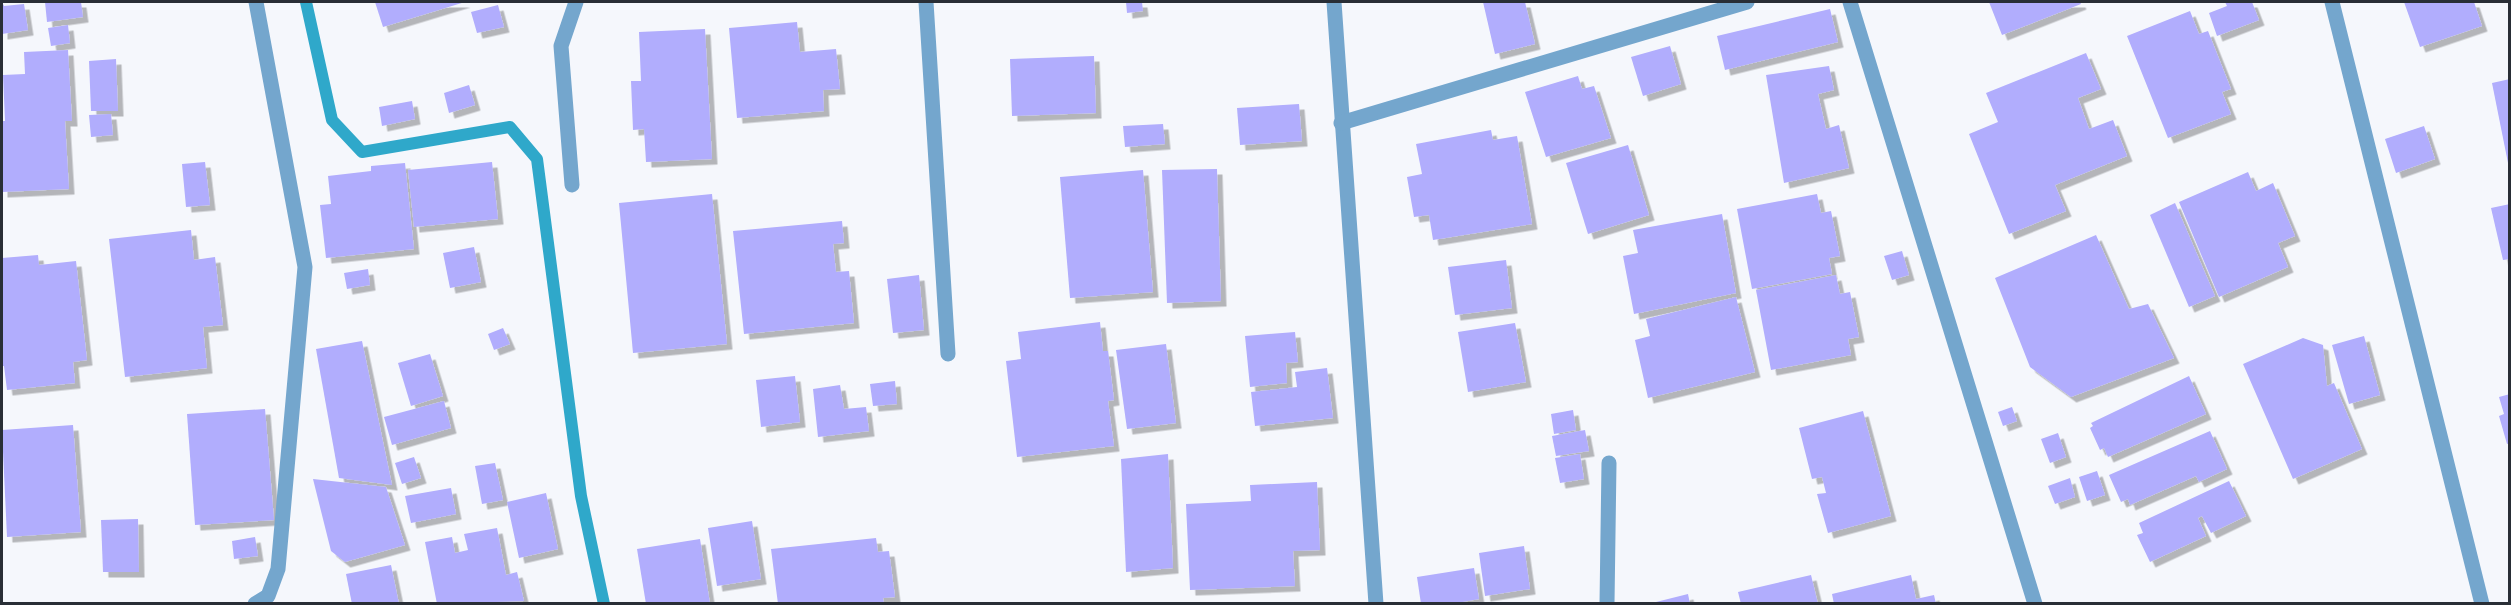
<svg xmlns="http://www.w3.org/2000/svg" width="2511" height="605" viewBox="0 0 2511 605" font-family="Raleway,sans-serif">
  <style>
    .lines { fill: none; stroke-linecap: round; stroke-linejoin: round }
    .stream { stroke: #2fa8ca; stroke-width: 12 }
    .building { fill: #b1adfd; filter: url(#shadow) }
    .minor { stroke: #74a6cd; stroke-width: 15 }
  </style>
  <defs>
    <filter id="shadow"><feDropShadow dx="5.5" dy="5.5" stdDeviation="0" flood-color="#0004"/></filter>
  </defs>
  <rect width="100%" height="100%" fill="#f5f7fc"/>
  <g class="lines">
    <!-- stream -->
    <path class="stream" d="M306 2 332 120 362 152 510 127 537 159 581 496 604 604"/>
  </g>
  <!-- building -->
  <g class="building">
    <path d="M2 2 4 6 24 4 28 30 2 34Z"/>
    <path d="M45 2H81L83 17 47 22Z"/>
    <path d="M375 2H465L383 27Z"/>
    <path d="M1126 2H1142L1143 11 1127 13Z"/>
    <path d="M1483 2H1525L1535 44 1495 54Z"/>
    <path d="M1989 2H2080L2081 4 2002 35Z"/>
    <path d="M2225 2H2252L2259 20 2217 36 2209 13 2227 6Z"/>
    <path d="M2404 2H2474L2482 26 2420 47Z"/>
    <path d="M498 5 504 27 477 33 471 12Z"/>
    <path d="M1830 9 1838 42 1725 70 1717 36Z"/>
    <path d="M2190 11 2199 34 2208 31 2231 89 2222 92 2231 114 2168 138 2127 36Z"/>
    <path d="M797 22 800 52 836 49 840 89 823 90 824 111 737 118 729 28Z"/>
    <path d="M68 25 70 43 51 46 48 28Z"/>
    <path d="M705 29 712 159 646 162 644 129 633 130 631 81H641L639 32Z"/>
    <path d="M1670 46 1681 84 1643 96 1631 57Z"/>
    <path d="M68 50 72 121H65L69 189 2 192V121H5L3 75 25 74 24 52Z"/>
    <path d="M2086 53 2101 89 2078 98 2089 129 2113 120 2127 156 2055 185 2066 211 2009 234 1969 134 1998 122 1986 93Z"/>
    <path d="M1094 56 1096 113 1012 116 1010 59Z"/>
    <path d="M116 59 118 111H91L89 61Z"/>
    <path d="M1829 66 1834 90 1818 94 1826 129 1839 125 1849 168 1784 183 1766 75Z"/>
    <path d="M1578 76 1582 89 1594 86 1611 138 1546 157 1525 92Z"/>
    <path d="M2510 79V163H2508L2492 83Z"/>
    <path d="M469 85 475 105 449 113 444 93Z"/>
    <path d="M412 101 415 119 382 126 379 107Z"/>
    <path d="M1299 104 1302 141 1240 145 1237 108Z"/>
    <path d="M111 114 113 135 91 137 89 115Z"/>
    <path d="M1163 124 1165 144 1125 147 1123 126Z"/>
    <path d="M2424 126 2435 159 2396 173 2385 139Z"/>
    <path d="M1491 130 1493 140 1517 136 1532 224 1433 240 1429 215 1414 217 1407 177 1422 174 1416 144Z"/>
    <path d="M1628 145 1649 215 1588 234 1566 163Z"/>
    <path d="M205 162 210 205 186 207 182 164Z"/>
    <path d="M492 162 498 219 414 227 408 170Z"/>
    <path d="M405 163 414 249 326 258 320 205 331 204 328 176 371 171V166Z"/>
    <path d="M1217 169 1221 301 1167 303 1162 170Z"/>
    <path d="M1143 170 1153 292 1070 298 1060 177Z"/>
    <path d="M2248 172 2256 191 2273 183 2295 236 2278 243 2288 267 2219 297 2179 202Z"/>
    <path d="M712 194 727 344 633 353 619 203Z"/>
    <path d="M1817 194 1821 213 1831 211 1840 256 1829 258 1832 274 1752 289 1737 209Z"/>
    <path d="M2175 203 2215 296 2189 307 2150 215Z"/>
    <path d="M2510 204V259L2503 260 2491 208Z"/>
    <path d="M1722 214 1736 293 1634 314 1623 256 1638 253 1633 230Z"/>
    <path d="M842 221 844 243 833 244 836 272 849 271 854 323 744 334 733 231Z"/>
    <path d="M191 230 194 260 215 257 223 325 203 327 207 368 125 377 109 239Z"/>
    <path d="M2096 235 2129 309 2148 304 2174 358 2071 397 2030 367 1995 278Z"/>
    <path d="M474 247 481 282 450 288 443 253Z"/>
    <path d="M1902 251 1909 275 1892 280 1884 256Z"/>
    <path d="M38 255 39 265 76 261 87 360 73 362 75 383 7 390 4 366H2V258Z"/>
    <path d="M1506 260 1512 308 1455 315 1448 267Z"/>
    <path d="M368 269 370 285 347 289 344 273Z"/>
    <path d="M919 275 924 330 893 333 887 279Z"/>
    <path d="M1836 275 1840 294 1850 292 1859 337 1848 339 1851 355 1771 370 1756 290Z"/>
    <path d="M1736 297 1755 372 1648 398 1635 340 1650 336 1646 319Z"/>
    <path d="M1100 322 1103 351H1108L1114 400 1108 401 1114 446 1017 457 1006 361 1021 359 1018 332Z"/>
    <path d="M1515 323 1526 382 1468 392 1458 332Z"/>
    <path d="M503 328 510 344 494 350 488 334Z"/>
    <path d="M1295 332 1298 362 1286 363 1287 383 1250 387 1245 336Z"/>
    <path d="M2364 336 2380 395 2349 404 2332 345Z"/>
    <path d="M2303 338 2323 345 2327 386 2334 383 2362 449 2293 479 2243 364Z"/>
    <path d="M362 341 392 485 339 478 316 349Z"/>
    <path d="M1166 344 1176 423 1127 429 1116 350Z"/>
    <path d="M430 354 443 396 411 406 398 363Z"/>
    <path d="M1327 368 1333 418 1255 426 1251 392 1297 387 1295 372Z"/>
    <path d="M795 376 800 422 761 427 756 380Z"/>
    <path d="M2189 376 2206 414 2108 457 2104 448 2100 450 2090 428 2093 426 2091 423Z"/>
    <path d="M895 381 897 404 873 406 870 384Z"/>
    <path d="M840 385 844 409 866 407 869 431 818 437 813 389Z"/>
    <path d="M2510 394V443L2507 444 2499 416 2504 414 2499 397Z"/>
    <path d="M444 401 451 428 392 445 384 417Z"/>
    <path d="M2012 407 2017 421 2003 426 1998 412Z"/>
    <path d="M265 409 274 520 195 525 187 414Z"/>
    <path d="M1573 410 1576 430 1554 434 1551 414Z"/>
    <path d="M1863 411 1891 516 1828 533 1817 494 1826 493 1822 477 1812 479 1799 428Z"/>
    <path d="M73 425 81 532 7 537 2 430Z"/>
    <path d="M1585 430 1589 451 1556 456 1552 436Z"/>
    <path d="M2210 431 2227 469 2199 482 2196 476 2130 505 2128 499 2121 502 2109 475Z"/>
    <path d="M2058 433 2066 457 2050 463 2041 439Z"/>
    <path d="M1168 454 1173 568 1126 572 1121 459Z"/>
    <path d="M1580 454 1584 479 1560 483 1555 458Z"/>
    <path d="M414 457 421 478 402 484 395 463Z"/>
    <path d="M495 463 503 500 482 504 475 466Z"/>
    <path d="M2097 471 2105 495 2087 501 2079 477Z"/>
    <path d="M2070 478 2075 497 2055 504 2048 486Z"/>
    <path d="M313 479 386 487 405 545 345 562 331 551Z"/>
    <path d="M2229 481 2246 516 2211 533 2202 516 2198 518 2206 536 2150 562 2137 535 2143 533 2139 523Z"/>
    <path d="M1317 482 1320 550 1293 551 1295 586 1190 590 1186 504 1251 501 1250 485Z"/>
    <path d="M451 488 456 514 411 523 405 496Z"/>
    <path d="M546 493 558 549 519 558 507 502Z"/>
    <path d="M138 519 139 572H103L101 520Z"/>
    <path d="M752 521 761 579 717 586 708 528Z"/>
    <path d="M497 528 506 575 517 572 524 601 437 604 425 542 452 537 455 553 468 550 464 534Z"/>
    <path d="M255 537 258 556 234 559 232 541Z"/>
    <path d="M876 538 878 552 889 551 895 597 883 598 884 604H778L771 549Z"/>
    <path d="M700 539 710 604H646L637 549Z"/>
    <path d="M1524 546 1530 589 1485 596 1479 553Z"/>
    <path d="M391 565 399 604H352L346 574Z"/>
    <path d="M1474 568 1479 599 1451 604H1421L1417 577Z"/>
    <path d="M1811 575 1818 604H1741L1738 592Z"/>
    <path d="M1911 575 1916 599 1934 595 1936 604H1834L1832 594Z"/>
    <path d="M1688 594 1690 604H1652V603Z"/>
  </g>
  <g class="lines">
    <!-- minor -->
    <g class="minor">
      <path d="M926 2 948 354"/>
      <path d="M1334 2 1376 604"/>
      <path d="M1850 2 2035 604"/>
      <path d="M2332 2 2482 604"/>
      <path d="M1341 123 1747 2"/>
      <path d="M572 185 561 46 576 2"/>
      <path d="M255 604 268 596 278 569 305 267 256 2"/>
      <path d="M1607 604 1609 463"/>
    </g>
  </g>
  <!-- border -->
  <rect width="2511" height="605" fill="none" stroke="#292e36" stroke-width="6"/>
</svg>
